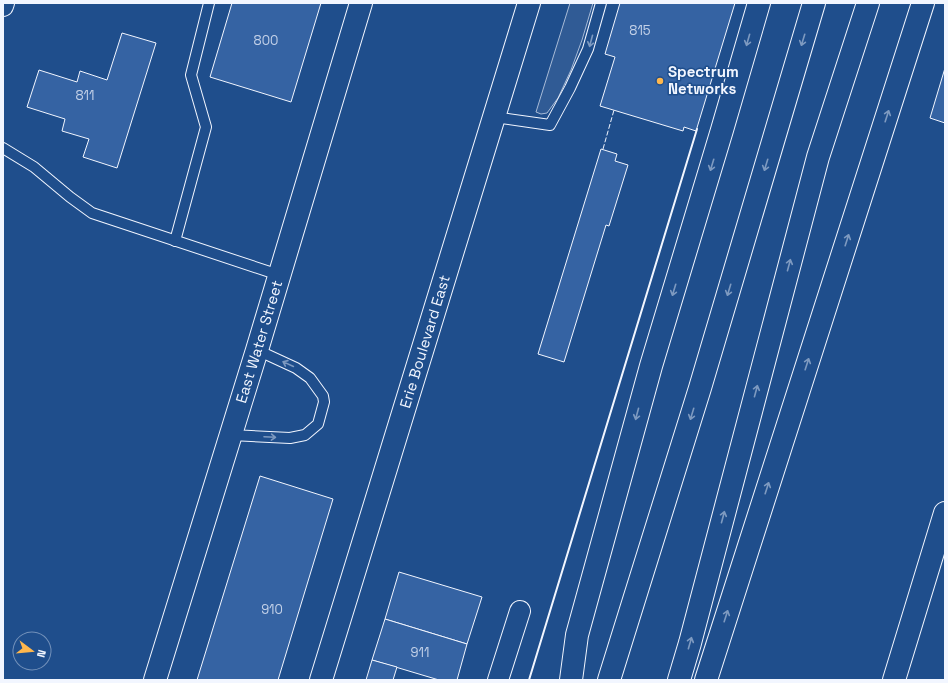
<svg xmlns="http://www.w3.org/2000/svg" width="948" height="683" viewBox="0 0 948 683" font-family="'Space Grotesk',sans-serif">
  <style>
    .green { fill: #305b95; stroke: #a8bbd7 }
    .building { fill: #3563a3; stroke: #f2f6ff }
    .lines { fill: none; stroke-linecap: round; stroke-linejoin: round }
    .service-casing { stroke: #f2f6ff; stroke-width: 12 }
    .minor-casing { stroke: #f2f6ff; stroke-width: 22 }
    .tertiary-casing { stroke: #f2f6ff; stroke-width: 24 }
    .primary-casing { stroke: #f2f6ff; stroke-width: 24 }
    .motorway-casing { stroke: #f2f6ff; stroke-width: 24 }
    .service { stroke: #1f4e8c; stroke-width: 10 }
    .minor { stroke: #1f4e8c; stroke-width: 20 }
    .tertiary { stroke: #1f4e8c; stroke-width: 22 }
    .primary { stroke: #1f4e8c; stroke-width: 22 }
    .motorway { stroke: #1f4e8c; stroke-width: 22 }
    .fence { stroke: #f2f6ff; stroke-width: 1; stroke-dasharray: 5 2; stroke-linecap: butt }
    .wall { stroke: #f2f6ff; stroke-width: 2 }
    .oneway { stroke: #7e9ac0 }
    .poi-dot { fill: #ffb74d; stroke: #1f4e8c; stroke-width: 1.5 }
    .labels { text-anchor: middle; stroke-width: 3; stroke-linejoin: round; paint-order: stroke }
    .number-label { font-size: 13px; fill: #c3d1e8 }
    .poi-label { font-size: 15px; font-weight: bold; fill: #f2f6ff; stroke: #1f4e8c; text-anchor: start }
    .street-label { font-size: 15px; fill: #f2f6ff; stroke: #1f4e8c }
  </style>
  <rect width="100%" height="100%" fill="#1f4e8c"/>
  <!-- green -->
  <path class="green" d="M570 3H593L582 40 571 70 558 98 547 113 541 114 536 112Z"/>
  <!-- building -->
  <g class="building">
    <path d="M232 3H321L291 102 210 77Z"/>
    <path d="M620 3H735L696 131 684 127 683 131 600 106 615 57 605 54Z"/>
    <path d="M122 33 156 43 117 168 83 157 89 139 62 131 65 119 27 107 39 70 77 82 80 71 107 80Z"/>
    <path d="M945 68V123L930 118Z"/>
    <path d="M601 149 617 154 615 161 628 165 609 226 606 225 564 362 538 354Z"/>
    <path d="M260 476 333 499 278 680H197Z"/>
    <path d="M399 572 482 597 467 644 385 619Z"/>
    <path d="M385 619 467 644 457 680H439L372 660Z"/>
    <path d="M372 660 397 667 393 680H366Z"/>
  </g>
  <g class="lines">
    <defs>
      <g id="service">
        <path d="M494 117 550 125 570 88 588 49 601 3"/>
        <path d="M3 148 34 167 70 197 92 213 279 275"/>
        <path d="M175 241 206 127 191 75 209 3"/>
        <path d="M231 435 290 438 305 435 318 424 324 402 323 396 310 378 296 368 257 350"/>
      </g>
      <g id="minor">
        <path d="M3 6 4 3"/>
        <path d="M498 680 520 611"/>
      </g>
      <g id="tertiary">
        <path id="s1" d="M155 680 257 350 361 3"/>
        <path d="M894 680 945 513"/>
      </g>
      <g id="primary">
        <path id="s2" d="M321 680 529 3"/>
      </g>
      <g id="motorway">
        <path d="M571 680 577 635 651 366 722 130 759 3"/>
        <path d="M609 680 700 388 814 3"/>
        <path d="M679 680 690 643 818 157 868 3"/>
        <path d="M706 680 923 3"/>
      </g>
    </defs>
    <!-- service casing -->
    <use href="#service" class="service-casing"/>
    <!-- minor casing -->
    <use href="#minor" class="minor-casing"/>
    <!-- tertiary casing -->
    <use href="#tertiary" class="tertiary-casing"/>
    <!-- primary casing -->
    <use href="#primary" class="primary-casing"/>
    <!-- motorway casing -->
    <use href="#motorway" class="motorway-casing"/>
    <!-- service -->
    <use href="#service" class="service"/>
    <!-- minor -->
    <use href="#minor" class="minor"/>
    <!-- tertiary -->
    <use href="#tertiary" class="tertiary"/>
    <!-- primary -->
    <use href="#primary" class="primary"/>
    <!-- motorway -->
    <use href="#motorway" class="motorway"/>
    <!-- fence -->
    <path class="fence" d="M603 149 614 110"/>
    <!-- wall -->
    <path class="wall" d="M529 680 697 129"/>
  </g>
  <!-- one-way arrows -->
  <defs><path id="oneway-shaft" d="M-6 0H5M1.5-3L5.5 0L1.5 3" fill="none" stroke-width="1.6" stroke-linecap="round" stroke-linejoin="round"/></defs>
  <g class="oneway">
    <use href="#oneway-shaft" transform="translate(748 40) rotate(106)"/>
    <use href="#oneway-shaft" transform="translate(803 40) rotate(107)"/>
    <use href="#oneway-shaft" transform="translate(591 41) rotate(105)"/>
    <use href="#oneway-shaft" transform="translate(887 116) rotate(-72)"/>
    <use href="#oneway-shaft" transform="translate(712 165) rotate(107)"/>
    <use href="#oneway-shaft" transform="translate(766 165) rotate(107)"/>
    <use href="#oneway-shaft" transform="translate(847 240) rotate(-72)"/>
    <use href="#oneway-shaft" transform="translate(789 265) rotate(-75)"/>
    <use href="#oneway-shaft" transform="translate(674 290) rotate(107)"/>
    <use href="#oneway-shaft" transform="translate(729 290) rotate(107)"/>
    <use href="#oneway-shaft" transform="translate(288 364) rotate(-155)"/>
    <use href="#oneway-shaft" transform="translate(807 364) rotate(-72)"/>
    <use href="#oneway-shaft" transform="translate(756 391) rotate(-75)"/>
    <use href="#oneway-shaft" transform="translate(637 414) rotate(105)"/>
    <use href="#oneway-shaft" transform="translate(692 414) rotate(107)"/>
    <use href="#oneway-shaft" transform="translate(270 437) rotate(3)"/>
    <use href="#oneway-shaft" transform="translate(767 488) rotate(-72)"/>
    <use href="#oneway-shaft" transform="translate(723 517) rotate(-75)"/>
    <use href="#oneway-shaft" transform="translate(726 616) rotate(-72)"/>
    <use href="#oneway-shaft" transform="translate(690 643) rotate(-74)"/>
  </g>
  <!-- markers -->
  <circle class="poi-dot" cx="660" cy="81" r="4"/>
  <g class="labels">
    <!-- number labels -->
    <g class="number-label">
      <text x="640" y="35">815</text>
      <text x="266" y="45">800</text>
      <text x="85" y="100">811</text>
      <text x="272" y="614">910</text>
      <text x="420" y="657">911</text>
    </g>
    <!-- poi labels -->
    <g class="poi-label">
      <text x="668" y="77">Spectrum<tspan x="668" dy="17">Networks</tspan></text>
    </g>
    <!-- street labels -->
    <g class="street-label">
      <text dy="5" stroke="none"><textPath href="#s1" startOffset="354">East Water Street</textPath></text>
      <text dy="5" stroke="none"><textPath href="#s2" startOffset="354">Erie Boulevard East</textPath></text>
    </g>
  </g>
  <!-- border -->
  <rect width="948" height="683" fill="none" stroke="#f2f6ff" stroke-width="8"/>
  <!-- north arrow -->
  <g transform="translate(32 651) rotate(106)"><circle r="19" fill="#1f4e8c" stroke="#7391ba"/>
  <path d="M0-3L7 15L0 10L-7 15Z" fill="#ffb74d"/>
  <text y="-6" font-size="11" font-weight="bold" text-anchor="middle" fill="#f2f6ff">N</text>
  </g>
</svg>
